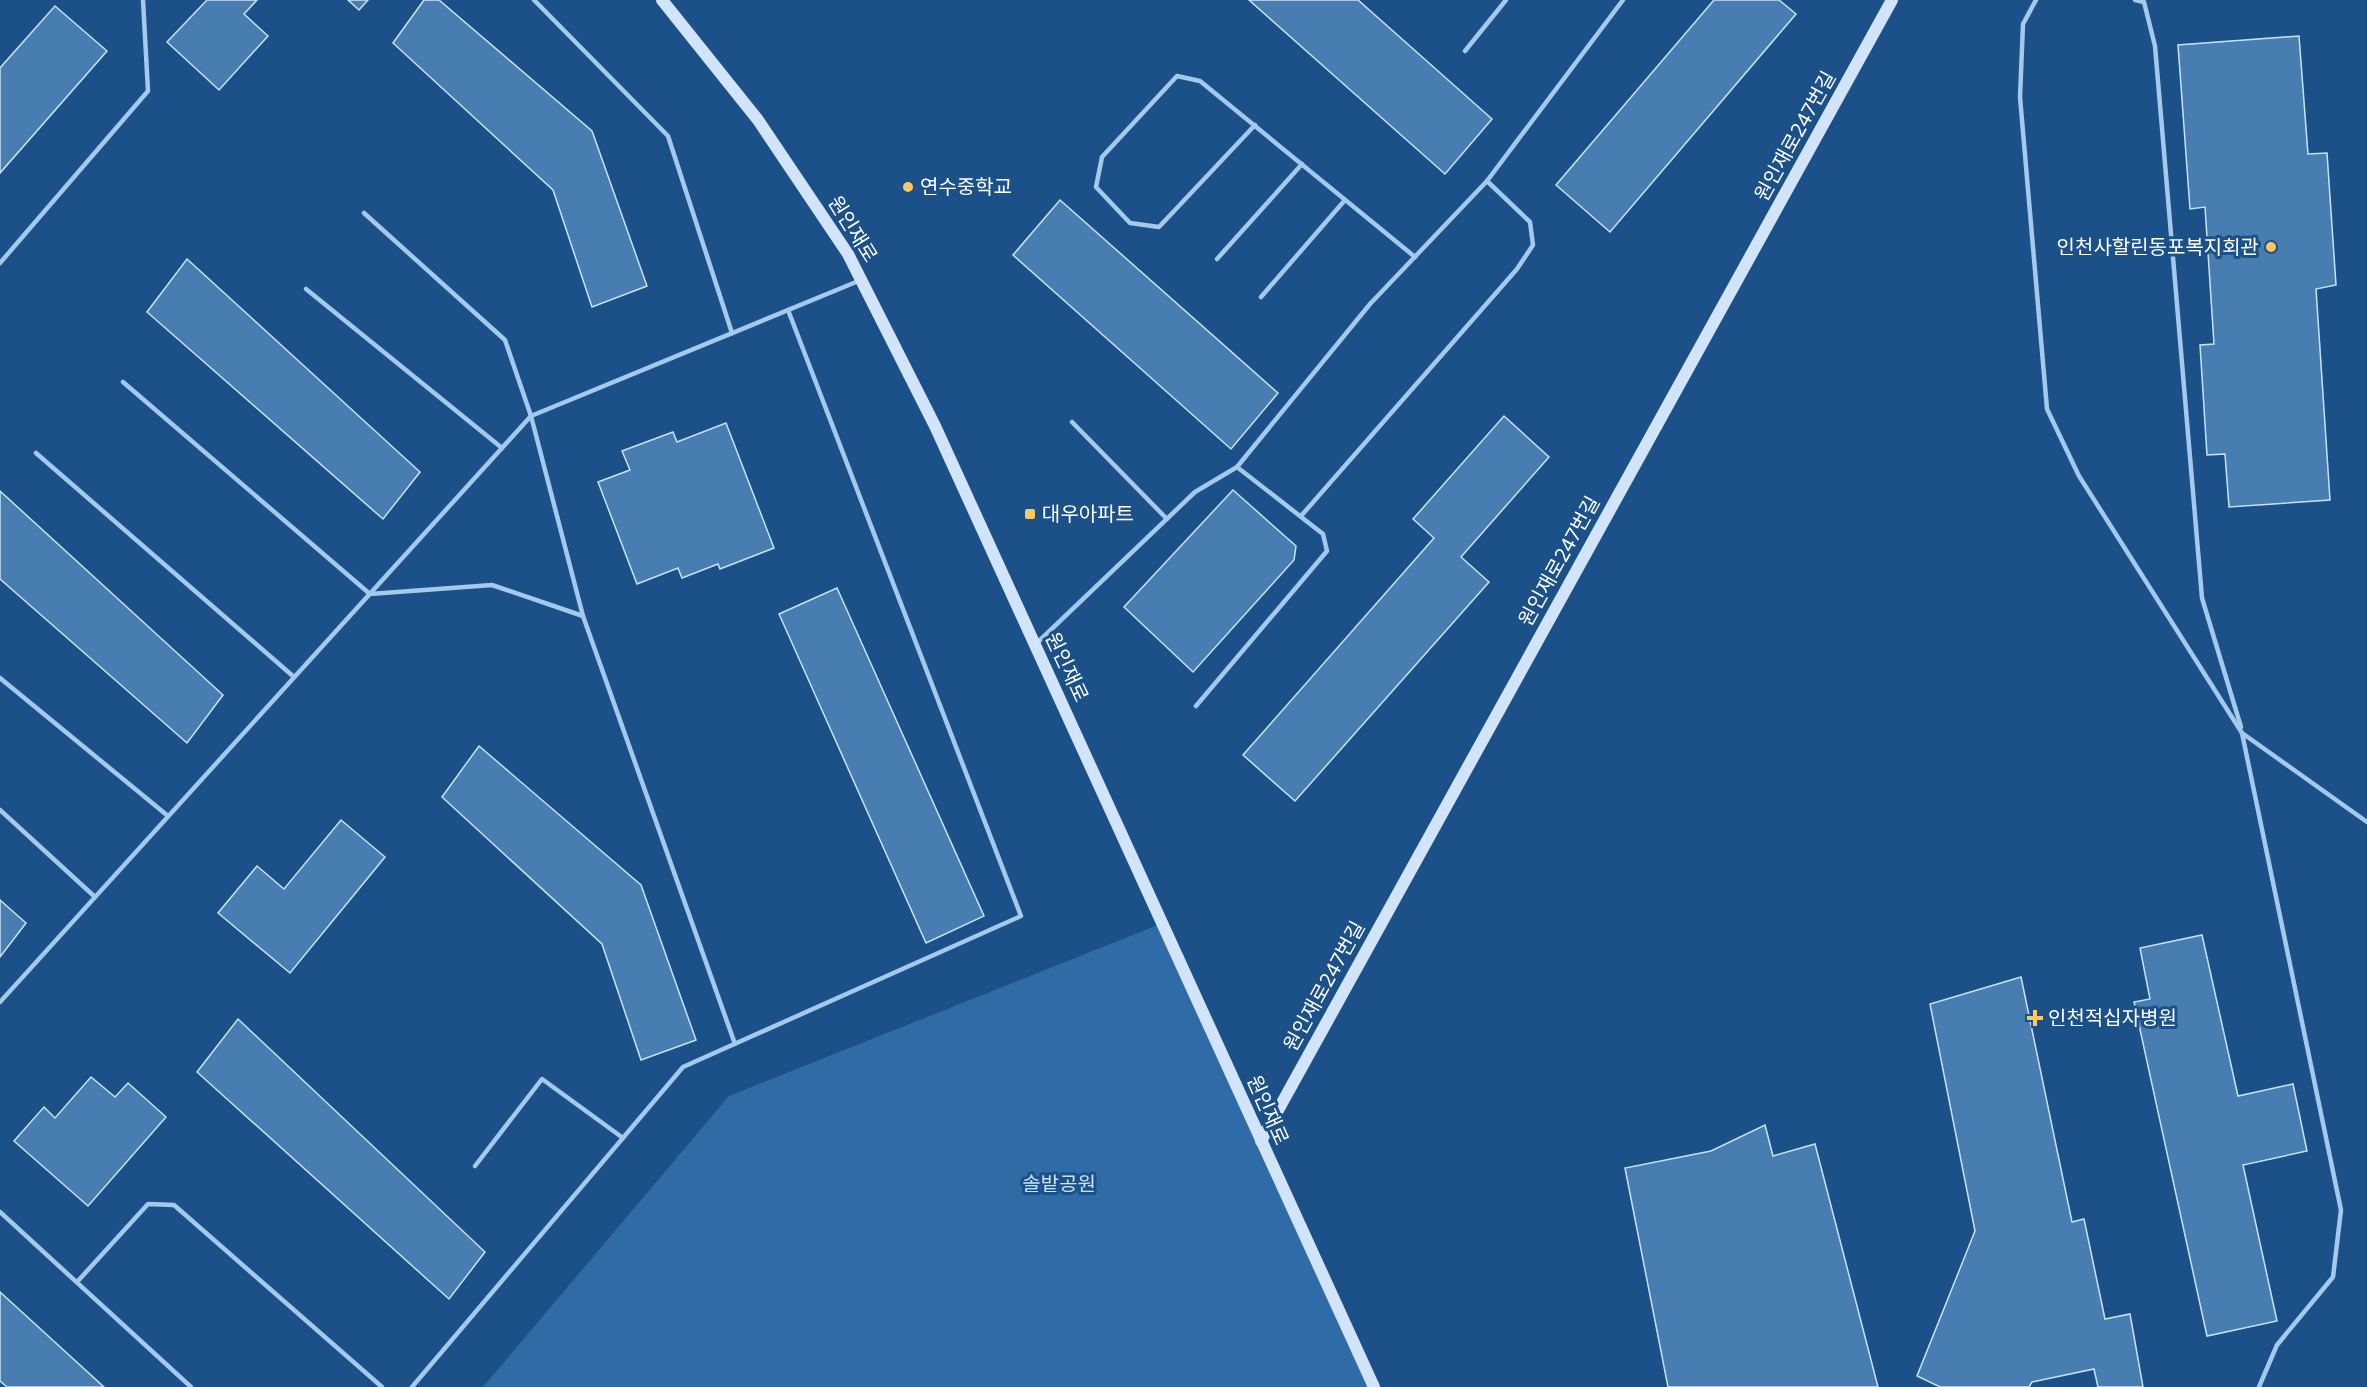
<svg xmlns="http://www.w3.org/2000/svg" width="2367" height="1387" viewBox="0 0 2367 1387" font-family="'Noto Sans','Noto Sans KR',sans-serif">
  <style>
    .green { fill: #2f6ba6 }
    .building { fill: #487db2; stroke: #cae2f9; stroke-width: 1.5 }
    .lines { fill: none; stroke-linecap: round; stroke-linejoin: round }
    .lane { stroke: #a4c9ec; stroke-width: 4.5 }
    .secondary { stroke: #d1e4f9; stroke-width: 12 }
    .poi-dot { fill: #fdc762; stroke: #1b5188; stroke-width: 2 }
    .labels { text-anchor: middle; stroke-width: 6; stroke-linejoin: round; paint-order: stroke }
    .street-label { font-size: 20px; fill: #fff; stroke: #1b5188 }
    .poi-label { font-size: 20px; fill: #fff; stroke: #1b5188; text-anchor: start }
    .park-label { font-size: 20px; fill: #cae2f9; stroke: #1b5188 }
  </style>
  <rect width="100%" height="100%" fill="#1b5188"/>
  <!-- green -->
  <path class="green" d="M1163 923 1375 1387H483L729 1096Z"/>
  <!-- building -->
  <g class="building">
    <path d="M207 0H257L244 14 268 36 219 90 167 42Z"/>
    <path d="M348 0H368L359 10Z"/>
    <path d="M424 0H439L592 131 647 286 592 307 553 190 393 43Z"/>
    <path d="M1249 0H1358L1492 119 1445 174Z"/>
    <path d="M1714 0H1779L1796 14 1610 232 1556 185Z"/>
    <path d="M55 6 107 51 0 173V68Z"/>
    <path d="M2299 36 2308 154 2327 153 2336 285 2316 289 2330 500 2229 507 2225 454 2207 455 2200 345 2214 344 2205 207 2190 209 2178 45Z"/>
    <path d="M1060 200 1278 393 1231 449 1013 255Z"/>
    <path d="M187 259 420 472 383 519 147 312Z"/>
    <path d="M1504 416 1549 457 1461 557 1489 582 1295 801 1243 755 1434 538 1413 519Z"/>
    <path d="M726 423 774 548 720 569 718 564 682 578 678 568 637 584 598 482 630 470 622 451 673 432 677 442Z"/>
    <path d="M1233 490 1296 546 1294 560 1193 672 1124 607Z"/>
    <path d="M0 491 223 695 187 743 0 579Z"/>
    <path d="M837 588 984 916 926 943 779 614Z"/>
    <path d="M479 746 641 885 696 1040 641 1060 602 944 442 797Z"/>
    <path d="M341 820 385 857 290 973 218 913 257 866 284 889Z"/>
    <path d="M0 900 26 923 0 957Z"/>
    <path d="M2202 935 2238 1096 2293 1084 2307 1151 2243 1165 2277 1321 2207 1336 2134 1002 2150 999 2140 948Z"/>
    <path d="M2021 977 2072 1222 2084 1219 2105 1319 2130 1314 2143 1387H2098L2094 1369 2032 1382 2029 1387H1940L1917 1376 1975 1231 1930 1004Z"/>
    <path d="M238 1019 485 1252 449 1299 197 1072Z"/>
    <path d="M91 1077 115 1097 128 1083 166 1117 88 1206 14 1141 44 1107 55 1118Z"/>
    <path d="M1765 1125 1773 1156 1815 1144 1878 1387H1668L1625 1168 1711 1151Z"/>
    <path d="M0 1292 104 1387H7L0 1381Z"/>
  </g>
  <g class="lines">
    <!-- lane -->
    <g class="lane">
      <path d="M534 0 668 136 732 333"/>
      <path d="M2036 0 2023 24 2020 97 2047 409 2079 476 2242 733"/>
      <path d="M2135 0 2144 2 2155 46 2202 598 2241 727"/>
      <path d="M1465 51 1506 0"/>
      <path d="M1255 125 1159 227 1130 223 1096 187 1102 157 1177 76 1200 81 1415 257"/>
      <path d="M364 213 505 340 531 416 583 616 735 1044"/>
      <path d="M1217 259 1302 164"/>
      <path d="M0 263 148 91 143 0"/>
      <path d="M306 289 502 448"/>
      <path d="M1261 297 1345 200"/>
      <path d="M123 382 370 594 492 585 583 616"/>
      <path d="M1072 422 1167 519"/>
      <path d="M36 453 294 677"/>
      <path d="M1301 516 1517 269 1533 245 1530 222 1487 181"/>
      <path d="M1037 643 1195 492 1237 467 1370 304 1487 181 1623 0"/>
      <path d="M0 678 168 816"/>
      <path d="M1196 706 1327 551 1323 534 1237 467"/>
      <path d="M0 810 95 897"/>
      <path d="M0 1002 531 416 861 280"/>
      <path d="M475 1166 542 1079 623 1138"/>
      <path d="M0 1212 191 1387"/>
      <path d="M77 1282 148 1204 174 1205 382 1387"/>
      <path d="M412 1387 683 1067 1021 916 788 310"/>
      <path d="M2259 1387 2277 1345 2333 1277 2341 1210 2242 733 2367 822"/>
    </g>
    <!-- secondary -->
    <g class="secondary">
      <path d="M662 0 758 120 848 254 935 426 1374 1387"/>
      <path d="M1261 1141 1892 0"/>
    </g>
  </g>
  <!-- markers -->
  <g class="poi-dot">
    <circle cx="908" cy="187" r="6"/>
    <circle cx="2271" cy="247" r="6"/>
    <rect x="1024" y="508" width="12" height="12" rx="3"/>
    <path d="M2032 1009h6v6h6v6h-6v6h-6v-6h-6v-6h6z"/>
  </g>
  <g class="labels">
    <!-- street labels -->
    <g class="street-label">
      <text transform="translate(1795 136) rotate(-61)" y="7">원인재로247번길</text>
      <text transform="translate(853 229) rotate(58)" y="7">원인재로</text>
      <text transform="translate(1559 561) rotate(-61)" y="7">원인재로247번길</text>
      <text transform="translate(1067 667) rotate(65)" y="7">원인재로</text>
      <text transform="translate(1324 986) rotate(-61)" y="7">원인재로247번길</text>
      <text transform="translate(1268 1110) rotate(66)" y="7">원인재로</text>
    </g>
    <!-- poi labels -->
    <g class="poi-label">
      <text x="920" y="194">연수중학교</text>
      <text x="2259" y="254" text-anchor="end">인천사할린동포복지회관</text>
      <text x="1042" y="521">대우아파트</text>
      <text x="2048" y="1025">인천적십자병원</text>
    </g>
    <!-- park labels -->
    <g class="park-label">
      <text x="1059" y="1191">솔밭공원</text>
    </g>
  </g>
</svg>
